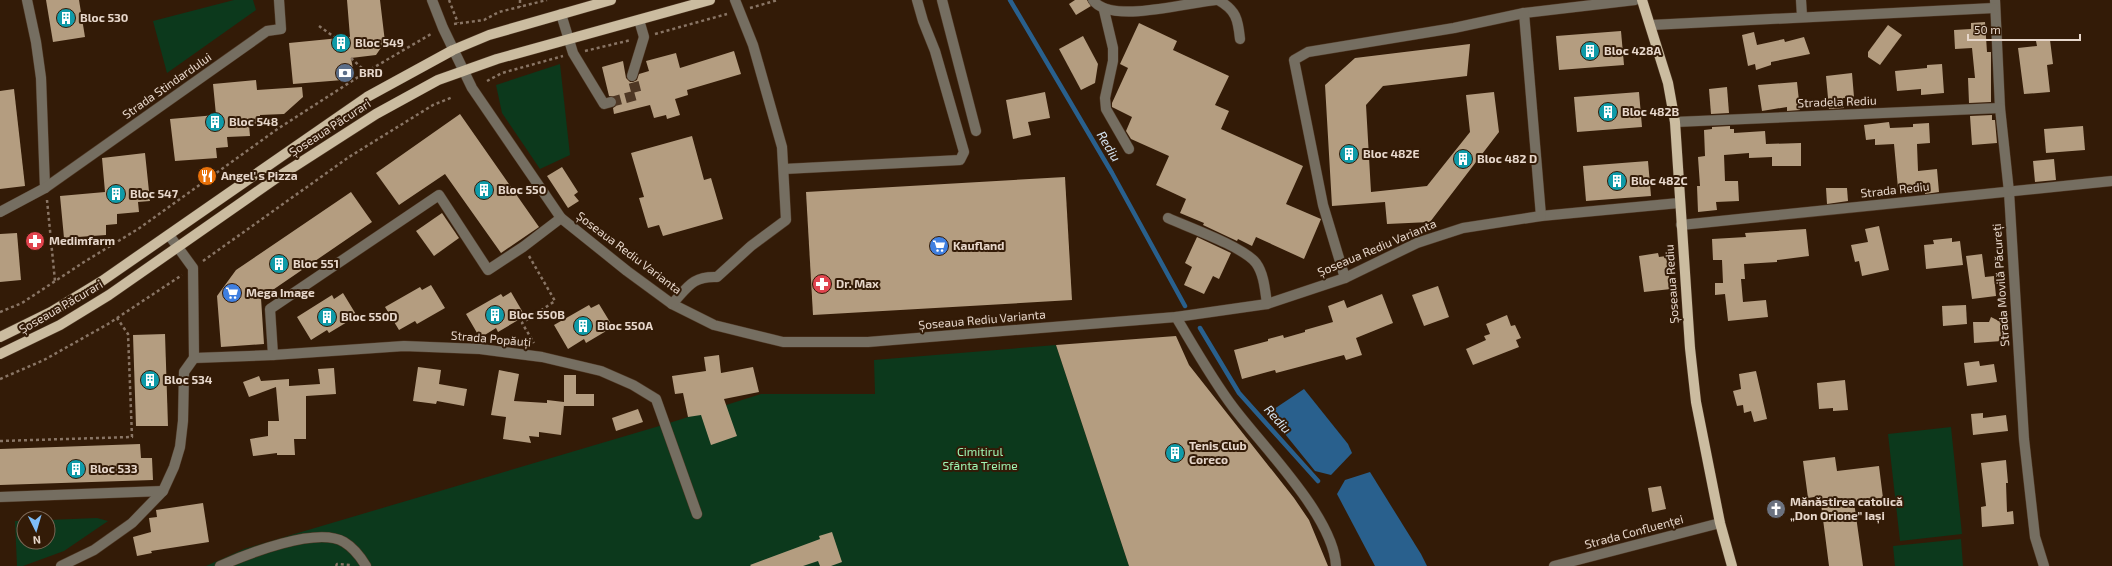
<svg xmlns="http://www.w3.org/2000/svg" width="2112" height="566" viewBox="0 0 2112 566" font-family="'Exo 2',sans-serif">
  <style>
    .green { fill: #0c391c }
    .water { fill: #29608d }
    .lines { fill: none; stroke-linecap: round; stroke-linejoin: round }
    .stream { stroke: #29608d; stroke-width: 4.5 }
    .building { fill: #b49d80 }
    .minor-tunnel { stroke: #4e3724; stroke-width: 10; stroke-dasharray: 10 5; stroke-linecap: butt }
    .minor-casing { stroke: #503926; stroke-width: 11 }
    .major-casing { stroke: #503926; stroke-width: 11 }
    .path { stroke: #897565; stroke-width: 2.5; stroke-dasharray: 3 3; stroke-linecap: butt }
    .minor { stroke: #756e61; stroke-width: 10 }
    .major { stroke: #cbbca0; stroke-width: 10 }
    .labels { text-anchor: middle; stroke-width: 4; stroke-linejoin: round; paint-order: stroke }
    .poi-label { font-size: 12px; font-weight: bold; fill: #e7d7cb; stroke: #331b07; text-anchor: start }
    .street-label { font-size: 12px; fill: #e7d7cb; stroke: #331b07 }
    .park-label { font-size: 12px; fill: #9ff6b4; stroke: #331b07 }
    .water-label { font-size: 13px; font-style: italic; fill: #d5e4f2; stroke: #331b07 }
  </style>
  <rect width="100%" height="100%" fill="#331b07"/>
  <!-- green -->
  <g class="green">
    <path d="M234 0H253L256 10 167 73 153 21Z"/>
    <path d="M560 64 570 155 540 169 502 113 496 85Z"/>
    <path d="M1056 345 1129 566H206L244 549 666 424 761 394H875L874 360Z"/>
    <path d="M1951 427 1962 534 1900 541 1888 434Z"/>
    <path d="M97 518 108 521 64 551 23 566H17L15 521H24V542H48V520Z"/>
    <path d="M1961 539 1963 566H1895L1893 546Z"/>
  </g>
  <!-- water -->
  <g class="water">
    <path d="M1304 389 1348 444 1352 453 1331 475 1315 471 1268 413Z"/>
    <path d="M1370 472 1421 554 1427 566H1375L1337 494 1345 480Z"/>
  </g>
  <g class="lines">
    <!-- stream -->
    <g class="stream">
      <path d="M1010 0 1112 173 1185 306"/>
      <path d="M1200 328 1239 393 1318 481"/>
    </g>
  </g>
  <!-- building -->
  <g class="building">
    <path d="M46 0H79L85 37 53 42Z"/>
    <path d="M347 0H380L385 42 376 55 351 58 353 69 343 80 293 84 289 43 350 37Z"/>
    <path d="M1075 0H1087L1091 6 1076 15 1069 4Z"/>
    <path d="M1985 22 1987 52H1991V102L1969 103 1968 78H1975L1972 48 1955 49 1954 30 1971 29V23Z"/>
    <path d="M1139 23 1177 41 1173 50 1229 76 1215 105 1229 111 1221 129 1303 166 1286 204 1321 219 1304 259 1256 237 1252 246 1238 239 1237 241 1203 225 1204 223 1180 213 1186 199 1156 185 1169 156 1131 139 1126 131 1132 117 1112 107V103L1128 68 1120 64Z"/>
    <path d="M1888 25 1902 35 1880 65 1868 57V52Z"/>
    <path d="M1621 31 1624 65 1559 70 1556 36Z"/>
    <path d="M1754 32 1757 45 1784 39 1785 42 1804 37 1810 54 1771 62V65L1756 70 1755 64 1748 66 1742 35Z"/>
    <path d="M1083 36 1098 64 1095 83 1081 90 1059 49Z"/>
    <path d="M2050 40 2053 64 2047 65 2050 92 2024 94 2018 48 2037 46 2036 41Z"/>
    <path d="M1470 44 1467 76 1383 86 1366 105 1371 192 1427 186 1470 132 1466 95 1494 92 1499 132 1430 222 1387 224 1385 202 1332 206 1325 85 1355 58Z"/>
    <path d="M734 51 741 74 687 90 688 95 675 99 680 115 667 119 666 115 654 118 650 105 614 114 613 108 616 106 617 101 615 97 609 96 602 67 623 61 626 78 630 82H633L637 80 639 74 649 71 646 61 676 53 680 68Z"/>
    <path d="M1942 64 1944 93 1921 95V89L1897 91 1895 71 1927 68V65Z"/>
    <path d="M1852 73 1854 97 1843 98 1844 108 1829 109 1826 76Z"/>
    <path d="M256 80 257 90 302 87 303 97 284 114 260 115V124L249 125 250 136 227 137 228 147 216 148 217 158 175 161 170 119 216 115 213 84Z"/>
    <path d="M1797 82 1800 110 1787 111V107L1762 111 1758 85Z"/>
    <path d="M1727 87 1729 113 1711 114 1709 89Z"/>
    <path d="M14 89 25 186 0 189V91Z"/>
    <path d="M1045 92 1050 118 1028 122 1031 135 1013 139 1006 100Z"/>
    <path d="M1639 92 1642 127 1577 132 1574 97Z"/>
    <path d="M460 114 539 227 501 253 445 174 399 205 376 173Z"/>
    <path d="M1992 115V120H1995L1997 143 1972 145 1970 116Z"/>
    <path d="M1889 122 1890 128 1913 127V124L1929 123 1930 143 1917 144 1918 171 1937 169 1939 192 1925 194V185L1898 188 1894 144 1875 145V139L1866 140 1864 125Z"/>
    <path d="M1730 126V129H1734V133L1765 131 1766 144 1801 143V166H1772V157L1749 158V153L1724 155 1725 181H1738L1739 201 1716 202 1717 210 1698 212 1697 186H1700L1698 157 1705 156 1704 130 1712 129V127Z"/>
    <path d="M2083 126 2085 150 2046 153 2044 129Z"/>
    <path d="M692 136 704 180 711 178 723 219 663 236 659 225 648 228 639 198 644 197 631 153Z"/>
    <path d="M145 153 150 201 138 202 139 212 117 214V224L106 225V235L64 238 60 196 105 192 102 158Z"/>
    <path d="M2054 159 2056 180 2035 182 2033 161Z"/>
    <path d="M1648 161 1651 196 1586 201 1583 166Z"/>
    <path d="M562 167 578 192 574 195 579 201 568 208 547 176Z"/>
    <path d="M1065 177 1072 300 813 315 806 192Z"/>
    <path d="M1826 188H1847L1848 201 1827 204Z"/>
    <path d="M351 192 372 222 261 298 264 344 221 347 217 296 236 270Z"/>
    <path d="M442 213 459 238 434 256 416 231Z"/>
    <path d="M1879 226 1889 270 1862 276 1859 261 1855 262 1851 245 1868 242 1865 229Z"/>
    <path d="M1806 229 1809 256 1777 260V262L1744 264 1745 279H1741L1743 302 1766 300 1768 317 1728 321 1725 294 1715 295V283H1723L1722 260H1713L1712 239 1746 237 1745 233Z"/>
    <path d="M17 233 21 280 0 282V234Z"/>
    <path d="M1197 237 1231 253 1219 279 1213 276 1204 294 1184 285 1192 267 1185 263Z"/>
    <path d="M1952 238V242L1960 241 1963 265 1926 269 1924 245 1934 244 1933 240Z"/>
    <path d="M1658 253 1659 257 1666 256 1671 289 1644 292 1639 256Z"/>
    <path d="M1982 254 1985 277 1994 276 1996 296 1972 299 1966 256Z"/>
    <path d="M431 285 445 308 417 324 415 321 399 330 385 307 420 287 422 290Z"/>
    <path d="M1438 286 1449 317 1424 326 1412 295Z"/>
    <path d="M511 292 525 316 498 332 496 328 480 338 466 314 501 294 503 297Z"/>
    <path d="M343 293 357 316 329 333 327 330 311 340 297 317 332 295 334 299Z"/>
    <path d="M1382 294 1393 323 1356 338 1362 355 1346 360 1344 355 1276 373 1275 370 1242 379 1234 350 1268 341V339L1283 335 1284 338 1305 332V330L1333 322 1328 306 1344 300 1347 308Z"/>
    <path d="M599 304 613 327 586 343 584 339 568 349 554 325 589 305 591 308Z"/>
    <path d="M1966 305 1967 324 1943 326 1942 306Z"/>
    <path d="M1507 315 1511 326 1515 325 1521 338 1516 340 1519 347 1473 365 1466 349 1486 340 1484 336 1490 334 1486 324Z"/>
    <path d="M1991 317 2001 322 2002 341 1974 343 1973 322H1989Z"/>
    <path d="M165 334 168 426H136L133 335Z"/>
    <path d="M1176 336 1189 365 1294 498 1309 520 1328 566H1129L1056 345Z"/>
    <path d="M719 355 721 373 753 367 759 392 724 399 737 436 711 445 701 415 688 417 683 393 675 394 672 376 706 371 704 357Z"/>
    <path d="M1979 361 1980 366 1994 364 1997 382 1967 386 1964 363Z"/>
    <path d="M418 367 441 370 439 384 467 389 464 406 437 401 436 404 413 401Z"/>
    <path d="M334 368 336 394 306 396V439H294L295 455H277V453L253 456 250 439 268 436V421H279L276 387 249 397 243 382 259 376 261 381 289 379V386L320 384 318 369Z"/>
    <path d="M499 370 519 374 514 401 547 403V400L564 402V375H576V394H594V406H564V405L561 435 539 432V437L529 436 531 443 503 439 506 417 491 415Z"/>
    <path d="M1756 371 1767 419 1754 422 1751 411 1744 413 1743 405 1737 406 1733 391 1741 389 1739 374Z"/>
    <path d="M1845 380 1848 410 1833 411V408L1819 409 1817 383Z"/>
    <path d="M638 409 643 422 616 431 612 418Z"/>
    <path d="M1983 413V418L2006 415 2008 431 1973 435 1971 414Z"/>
    <path d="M140 444 141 458H152L153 480 0 485V449Z"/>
    <path d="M1835 457 1837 471 1879 466 1883 498 1854 502 1863 566H1829L1820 496 1808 498 1803 461Z"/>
    <path d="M2006 460 2008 483H2006L2007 512 2013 511 2014 524 1982 527 1981 507 1986 506 1981 463Z"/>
    <path d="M1661 486 1666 509 1652 512 1648 488Z"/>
    <path d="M203 503 209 542 151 551 152 553 137 556 133 537 151 532 149 518 157 517 156 510Z"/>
    <path d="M832 532 842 562 831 566H820L818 561 803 566H751L750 565 820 539 819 536Z"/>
  </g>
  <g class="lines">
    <!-- minor-tunnel -->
    <path class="minor-tunnel" d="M611 102 637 95 632 76"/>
    <defs>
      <g id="minor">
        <path d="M27 0 36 42 41 78 45 188"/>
        <path d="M432 0 443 28 472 88 561 218 627 271 672 304 714 325 783 342H868L1176 317 1267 304 1345 278 1417 243 1463 228 1541 216 1679 203"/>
        <path d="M942 0 976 131"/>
        <path d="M1093 0C1110 25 1189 2 1216 0"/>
        <path d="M1218 0C1236 10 1238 19 1240 39"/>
        <path d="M1801 0 1802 16"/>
        <path d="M1995 0 2000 108 2009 192 2024 439 2035 537 2044 566"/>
        <path d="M1104 10 1113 48V61L1105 98 1106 109 1129 149"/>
        <path d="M561 14 573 53 604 104 611 102"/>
        <path d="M1651 25 1994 8"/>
        <path d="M632 76 644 37 639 20"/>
        <path d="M1675 122 2000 108"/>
        <path d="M784 169 960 160 964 152 935 51 923 21 917 0"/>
        <path d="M0 212 45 188 267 31 281 29 279 0"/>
        <path d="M1541 216 1524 13 1635 0"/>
        <path d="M1168 218C1188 227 1244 247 1256 263 1264 274 1265 290 1267 304"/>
        <path d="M1681 225 2112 181"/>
        <path d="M1345 278 1323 205 1294 60 1308 52 1454 28 1524 13"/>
        <path d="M672 304C688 287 692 276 717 277L751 246 786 220 782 147 753 45 735 0"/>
        <path d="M1176 317C1194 347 1212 379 1233 407 1262 446 1334 517 1336 566"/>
        <path d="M273 355 270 309 439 195 488 270 523 247 561 218"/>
        <path d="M194 358 273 355 404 346 480 349 542 357 601 371 633 385 656 399 697 514"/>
        <path d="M0 497 163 491"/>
        <path d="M61 566 94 550 132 523 163 491 174 467 180 447 183 421 184 372 194 358 193 268 169 235"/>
        <path d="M220 566C247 554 317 526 344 542 354 548 360 556 366 566"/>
        <path d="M1554 566 1720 523"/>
      </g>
      <g id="major">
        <path d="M1642 0 1668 83 1675 122 1690 348 1696 402 1720 523 1732 566"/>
        <path d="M0 337 51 312 102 281 367 97 453 50 489 35 611 0"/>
        <path d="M0 354 60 325 109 295 278 177 376 114 438 80 497 59 710 0"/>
      </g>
    </defs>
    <!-- minor casing -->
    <use href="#minor" class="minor-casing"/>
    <!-- major casing -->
    <use href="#major" class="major-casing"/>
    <!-- path -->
    <g class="path">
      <path d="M449 0 458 23"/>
      <path d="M520 0V7"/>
      <path d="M750 8 778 0"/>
      <path d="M454 24 484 20 499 12 547 0"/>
      <path d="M319 26 337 39"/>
      <path d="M655 34 727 14"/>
      <path d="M585 51 631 40"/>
      <path d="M351 58 366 72"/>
      <path d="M487 81 502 73 563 56"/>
      <path d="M47 200 55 281"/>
      <path d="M529 256 555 301 522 323 534 343"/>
      <path d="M203 261 349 157 433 105 453 97"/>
      <path d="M0 312 22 303 84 262 138 229 279 128 366 72 431 34"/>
      <path d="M0 379 44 360 108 324 182 275"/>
      <path d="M0 441 132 437 128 334 117 318"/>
      <path d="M336 566 337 564 350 565"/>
    </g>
    <!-- minor -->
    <use href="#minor" class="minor"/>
    <!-- major -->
    <use href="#major" class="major"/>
  </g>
  <!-- icons -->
  <defs>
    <symbol id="building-disc" viewBox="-11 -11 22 22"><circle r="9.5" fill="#0f9aa8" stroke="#331b07"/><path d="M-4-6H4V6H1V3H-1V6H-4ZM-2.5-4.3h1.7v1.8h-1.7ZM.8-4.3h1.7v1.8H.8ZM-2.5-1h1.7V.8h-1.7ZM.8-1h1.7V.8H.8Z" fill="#fff"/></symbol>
    <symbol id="bank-disc" viewBox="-11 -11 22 22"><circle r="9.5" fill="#5c6f8a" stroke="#331b07"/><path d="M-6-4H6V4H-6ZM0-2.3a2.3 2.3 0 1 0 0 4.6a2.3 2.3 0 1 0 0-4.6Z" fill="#fff"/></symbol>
    <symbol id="restaurant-disc" viewBox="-11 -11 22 22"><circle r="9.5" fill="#e8710a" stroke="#331b07"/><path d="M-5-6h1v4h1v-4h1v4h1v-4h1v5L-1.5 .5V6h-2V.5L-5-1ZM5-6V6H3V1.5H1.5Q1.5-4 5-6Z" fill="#fff"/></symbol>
    <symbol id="pharmacy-disc" viewBox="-11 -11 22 22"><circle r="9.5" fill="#e0444e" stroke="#331b07"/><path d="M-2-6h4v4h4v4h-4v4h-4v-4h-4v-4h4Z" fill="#fff"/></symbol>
    <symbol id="supermarket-disc" viewBox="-11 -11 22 22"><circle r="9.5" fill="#3f7fe0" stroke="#331b07"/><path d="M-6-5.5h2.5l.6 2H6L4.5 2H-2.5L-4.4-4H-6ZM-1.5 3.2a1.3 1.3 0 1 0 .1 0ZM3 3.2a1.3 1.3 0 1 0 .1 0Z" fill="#fff"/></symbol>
    <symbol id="church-disc" viewBox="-11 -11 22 22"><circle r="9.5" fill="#6b7280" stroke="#331b07"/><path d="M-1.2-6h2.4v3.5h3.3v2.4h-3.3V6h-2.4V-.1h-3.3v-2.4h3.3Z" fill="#fff"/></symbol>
  </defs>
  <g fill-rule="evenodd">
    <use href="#building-disc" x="55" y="7" width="22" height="22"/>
    <use href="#building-disc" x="330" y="32" width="22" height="22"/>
    <use href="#building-disc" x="1579" y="40" width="22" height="22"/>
    <use href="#bank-disc" x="334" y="62" width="22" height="22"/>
    <use href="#building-disc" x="1597" y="101" width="22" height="22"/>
    <use href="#building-disc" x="204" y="111" width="22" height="22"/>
    <use href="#building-disc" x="1338" y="143" width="22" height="22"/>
    <use href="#building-disc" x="1452" y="148" width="22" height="22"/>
    <use href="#restaurant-disc" x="196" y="165" width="22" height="22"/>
    <use href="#building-disc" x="1606" y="170" width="22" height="22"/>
    <use href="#building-disc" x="473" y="179" width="22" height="22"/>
    <use href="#building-disc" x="105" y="183" width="22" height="22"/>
    <use href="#pharmacy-disc" x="24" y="230" width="22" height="22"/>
    <use href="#supermarket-disc" x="928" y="235" width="22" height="22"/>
    <use href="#building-disc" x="268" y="253" width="22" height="22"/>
    <use href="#pharmacy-disc" x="811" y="273" width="22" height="22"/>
    <use href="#supermarket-disc" x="221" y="282" width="22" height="22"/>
    <use href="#building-disc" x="484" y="304" width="22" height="22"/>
    <use href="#building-disc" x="316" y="306" width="22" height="22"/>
    <use href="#building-disc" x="572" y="315" width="22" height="22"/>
    <use href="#building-disc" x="139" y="369" width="22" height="22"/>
    <use href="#building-disc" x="1164" y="442" width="22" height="22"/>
    <use href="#building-disc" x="65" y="458" width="22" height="22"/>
    <use href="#church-disc" x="1765" y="498" width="22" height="22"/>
  </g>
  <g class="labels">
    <!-- poi labels -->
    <g class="poi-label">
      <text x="80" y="22">Bloc 530</text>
      <text x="355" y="47">Bloc 549</text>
      <text x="1604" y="55">Bloc 428A</text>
      <text x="359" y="77">BRD</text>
      <text x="1622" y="116">Bloc 482B</text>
      <text x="229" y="126">Bloc 548</text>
      <text x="1363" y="158">Bloc 482E</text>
      <text x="1477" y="163">Bloc 482 D</text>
      <text x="221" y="180">Angel' s Pizza</text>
      <text x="1631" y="185">Bloc 482C</text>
      <text x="498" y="194">Bloc 550</text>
      <text x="130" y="198">Bloc 547</text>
      <text x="49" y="245">Medimfarm</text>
      <text x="953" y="250">Kaufland</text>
      <text x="293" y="268">Bloc 551</text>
      <text x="836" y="288">Dr. Max</text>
      <text x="246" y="297">Mega Image</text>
      <text x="509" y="319">Bloc 550B</text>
      <text x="341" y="321">Bloc 550D</text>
      <text x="597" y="330">Bloc 550A</text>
      <text x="164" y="384">Bloc 534</text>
      <text x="1189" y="450">Tenis Club<tspan x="1189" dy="14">Coreco</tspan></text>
      <text x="90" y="473">Bloc 533</text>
      <text x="1790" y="506">Mănăstirea catolică<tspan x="1790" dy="14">„Don Orione” Iași</tspan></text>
    </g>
    <!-- street labels -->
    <g class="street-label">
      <text transform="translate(167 86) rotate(-35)" y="4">Strada Stindardului</text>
      <text transform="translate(1837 102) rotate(-2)" y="4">Stradela Rediu</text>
      <text transform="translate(330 128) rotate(-33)" y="4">Șoseaua Păcurari</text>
      <text transform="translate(1895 190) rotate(-6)" y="4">Strada Rediu</text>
      <text transform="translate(1377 248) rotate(-23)" y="4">Șoseaua Rediu Varianta</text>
      <text transform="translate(629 253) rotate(37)" y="4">Șoseaua Rediu Varianta</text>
      <text transform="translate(1672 284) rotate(-94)" y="4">Șoseaua Rediu</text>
      <text transform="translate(2001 285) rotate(-94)" y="4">Strada Movilă Păcureți</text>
      <text transform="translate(61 307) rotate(-30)" y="4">Șoseaua Păcurari</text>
      <text transform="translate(982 320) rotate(-5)" y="4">Șoseaua Rediu Varianta</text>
      <text transform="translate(491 339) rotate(5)" y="4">Strada Popăuți</text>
      <text transform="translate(1634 532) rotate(-15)" y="4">Strada Confluenței</text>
    </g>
    <!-- park labels -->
    <g class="park-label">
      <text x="980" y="456">Cimitirul<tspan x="980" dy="14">Sfânta Treime</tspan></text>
    </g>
    <!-- water labels -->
    <g class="water-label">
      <text transform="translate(1109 146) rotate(59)" y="5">Rediu</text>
      <text transform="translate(1278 419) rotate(48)" y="5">Rediu</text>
    </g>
  </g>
  <!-- north arrow -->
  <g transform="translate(36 530) rotate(175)"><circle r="19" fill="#331b07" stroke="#7b6655"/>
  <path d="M0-3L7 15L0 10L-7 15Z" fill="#7ebdf9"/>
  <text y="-6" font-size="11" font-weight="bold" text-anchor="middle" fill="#e7d7cb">N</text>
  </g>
  <!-- scale -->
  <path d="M1968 34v6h112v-6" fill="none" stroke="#e7d7cb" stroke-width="2"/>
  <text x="1974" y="34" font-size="12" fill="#e7d7cb" stroke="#331b07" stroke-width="3" paint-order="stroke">50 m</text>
</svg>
